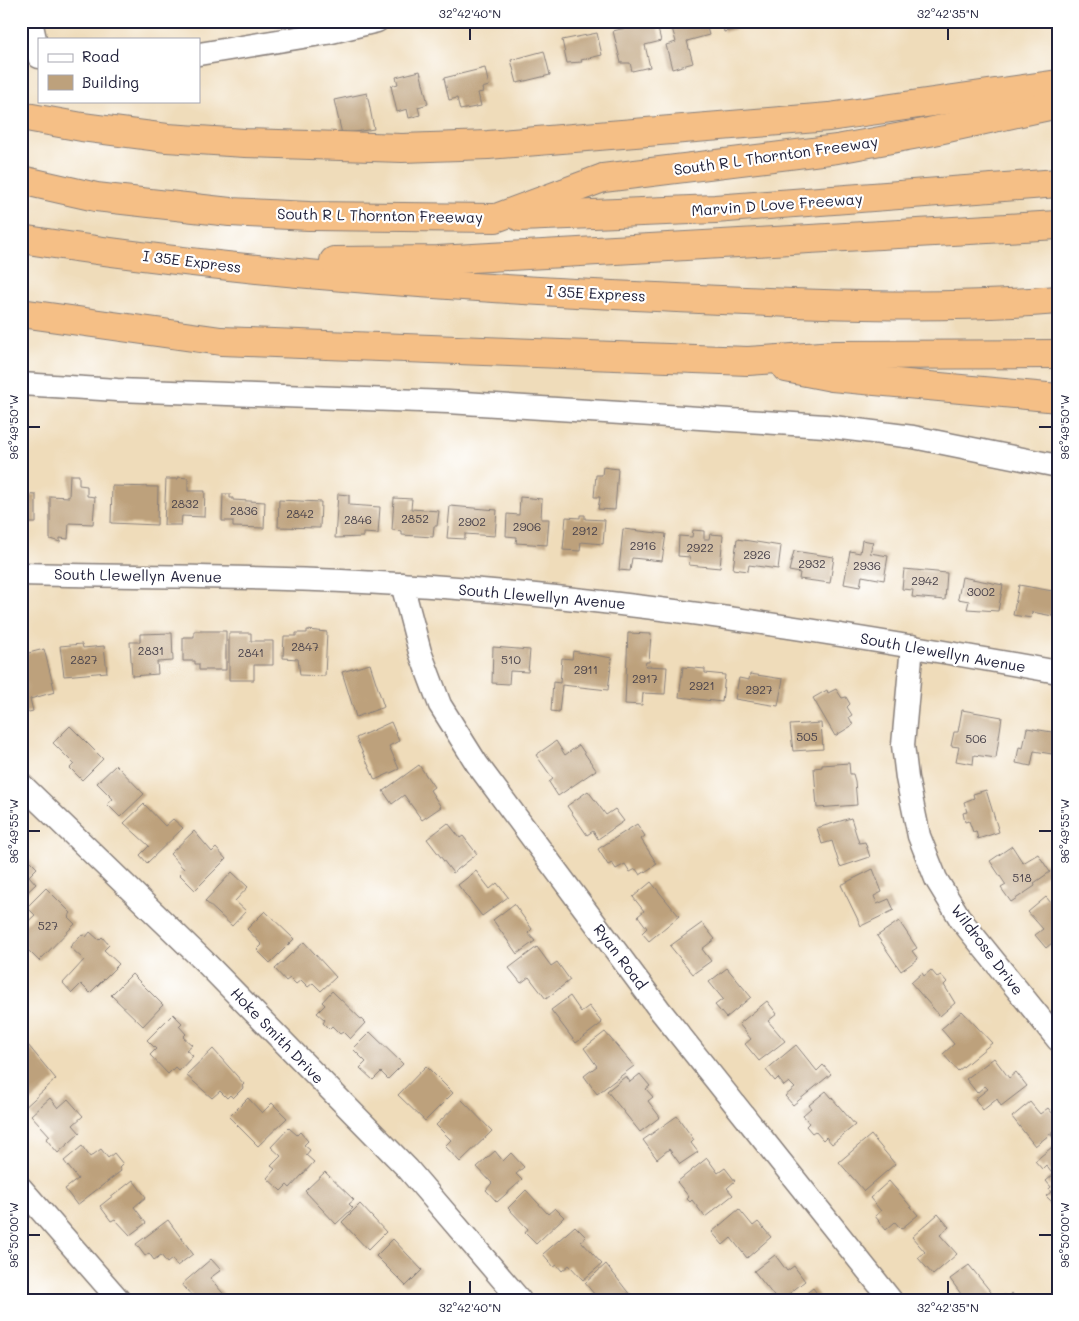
<svg xmlns="http://www.w3.org/2000/svg" width="1079" height="1321" viewBox="0 0 1079 1321" font-family="Mali,sans-serif">
  <style>
    .building { fill: #bda17c }
    .lines { fill: none; stroke-linecap: round; stroke-linejoin: round }
    .minor-casing { stroke: #887f7a; stroke-width: 25 }
    .highway-casing { stroke: #887f7a; stroke-width: 30 }
    .minor { stroke: #fff; stroke-width: 22 }
    .highway { stroke: #f5bf86; stroke-width: 28 }
    .ticks { fill: none; stroke: #22223b; stroke-width: 2 }
    .labels { text-anchor: middle; stroke-width: 4.5; stroke-linejoin: round; paint-order: stroke }
    .number-label { font-size: 12px; fill: #49424b }
    .street-label { font-size: 15px; fill: #22223b; stroke: #fff }
    .neatline { fill: none; stroke: #22223b; stroke-width: 2 }
    .ticks-label { font-size: 12px; text-anchor: middle; fill: #22223b }
  </style>
  <rect width="100%" height="100%" fill="#fff"/>
  <filter id="ink" filterUnits="userSpaceOnUse"><feTurbulence type="fractalNoise" baseFrequency=".02" numOctaves="2"/><feDisplacementMap in="SourceGraphic" scale="10" xChannelSelector="R" yChannelSelector="G"/><feConvolveMatrix kernelMatrix="1 2 1 2 8 2 1 2 1" color-interpolation-filters="sRGB"/></filter>
  <filter id="wash" filterUnits="userSpaceOnUse"><feTurbulence type="fractalNoise" baseFrequency=".0096" numOctaves="4" result="noise"/><feDisplacementMap in="SourceGraphic" scale="20" xChannelSelector="R" yChannelSelector="G"/><feGaussianBlur stdDeviation="1.12" result="paint"/><feColorMatrix in="noise" values="0 0 0 0 0 0 0 0 0 0 0 0 0 0 0 0 0 1.4 0 .05"/><feComposite in="paint" operator="in"/></filter>
  <g filter="url(#wash)">
    <rect width="100%" height="100%" fill="#efdcba"/>
    <g id="blocks">
      <!-- building -->
      <g class="building">
        <path d="M643 21H656L661 41 645 45 650 67 632 71 630 63H621L613 31 625 28 624 26Z"/>
        <path d="M670 21H705L709 35 687 41 693 63 672 69 666 45 676 42Z"/>
        <path d="M722 21H756V24L724 32Z"/>
        <path d="M597 33 602 55 581 60 582 62 567 63 562 40Z"/>
        <path d="M544 51 550 75 517 83 511 60Z"/>
        <path d="M485 68 489 86 482 88 483 92 478 93 481 106 460 110 457 98 449 100 444 78Z"/>
        <path d="M420 71 428 104 418 107 420 115 409 118 407 109 397 112 391 86 398 84 396 77Z"/>
        <path d="M367 93 374 129 342 134 334 100Z"/>
        <path d="M603 467 618 469 615 510 598 509 600 497H594L596 475H602Z"/>
        <path d="M70 475H79V485L87 486V496L95 497 93 524 69 523 68 539 60 538V542L50 539V496L69 497Z"/>
        <path d="M178 477 188 478V491H205L204 517 182 516 181 525H164L166 479H178Z"/>
        <path d="M112 486 158 487 157 525 111 523Z"/>
        <path d="M21 494 36 495V523H21Z"/>
        <path d="M223 494H230V498H233V500L265 502 264 528 233 527V521H222Z"/>
        <path d="M338 494 349 495V505L380 507 378 534 363 533V537L335 538Z"/>
        <path d="M520 497 542 499 541 519H549L547 545 516 543 517 537 506 536 507 514 519 515Z"/>
        <path d="M394 498 412 499 411 509 439 511 437 526H434L433 537 402 535V531L392 530Z"/>
        <path d="M279 500 321 502 320 528 278 527Z"/>
        <path d="M450 506 497 510 495 536 465 534V539L447 538Z"/>
        <path d="M580 515H585V519L605 520 603 544 581 542 580 551 563 550 566 517 580 518Z"/>
        <path d="M623 529 666 534 662 561 632 558 630 571 619 570Z"/>
        <path d="M693 530 704 531V539H709L710 534 723 535 720 568 689 565 690 557 678 556 679 536 692 537Z"/>
        <path d="M737 539 781 546 778 569 749 565 748 571 733 569Z"/>
        <path d="M862 540 873 542 870 553 888 556 884 580 862 576 860 587 844 584 850 551 860 553Z"/>
        <path d="M794 551 834 557 830 583 799 579 800 573 789 571Z"/>
        <path d="M904 569 947 573 945 600 912 597 913 590 902 589Z"/>
        <path d="M962 577 1003 585 998 611 967 609 969 601 958 599Z"/>
        <path d="M1019 585 1058 592V617L1032 612 1031 618 1013 615Z"/>
        <path d="M307 630 327 632 325 676 300 675 298 659 283 658 284 636H296V633H307Z"/>
        <path d="M194 631H226V670H199V664H195V661H183V637H194Z"/>
        <path d="M172 633 173 661 157 662 158 674 132 676 130 642H140V634Z"/>
        <path d="M229 633H251V641H273V665H254V680H229Z"/>
        <path d="M628 633 651 634 649 662H646L645 666 667 667 665 694 643 693 642 705 625 704Z"/>
        <path d="M82 644 83 648 104 646 107 672 64 676 60 646Z"/>
        <path d="M493 647 530 650 528 672 510 671 509 684 492 683Z"/>
        <path d="M44 649 55 692 30 699 33 711 21 714V655Z"/>
        <path d="M573 651 612 658 608 690 562 685 559 712 551 711 553 682 560 683 562 658 572 659Z"/>
        <path d="M370 664 384 707 356 717 342 672Z"/>
        <path d="M683 667 705 669V673L725 675 722 702 679 697Z"/>
        <path d="M750 674 783 679 778 706 735 699 739 678 749 680Z"/>
        <path d="M836 689 842 698 846 697 850 704 847 707 852 715 849 717 853 725 835 736 813 698 827 690 828 693Z"/>
        <path d="M962 710 1002 717 996 758 974 755 973 764 956 761 959 747 951 746 954 732H958Z"/>
        <path d="M391 722 399 741 389 746 399 769 375 780 356 738Z"/>
        <path d="M821 723 823 749 793 751 790 725Z"/>
        <path d="M70 726 103 759 82 780 70 768 74 764 53 743Z"/>
        <path d="M1027 728 1058 733V755L1034 751 1031 766 1016 763 1019 747 1023 748Z"/>
        <path d="M556 741 565 755 579 745 596 770 558 796 549 782 553 779 536 755Z"/>
        <path d="M849 763 850 774H853L855 781 857 805 817 808 814 768 822 767V765Z"/>
        <path d="M116 765 144 794 120 817 107 804 113 799 97 783Z"/>
        <path d="M419 765 434 787 430 790 441 807 422 820 404 795 392 804 383 791Z"/>
        <path d="M986 790 999 832 978 839 976 831 973 832 969 821 965 822 963 813 967 812 964 802 974 798 973 794Z"/>
        <path d="M588 791 606 815 615 809 624 821 598 839 593 831 587 835 567 806Z"/>
        <path d="M144 804 165 826 173 819 183 828 147 863 140 855 149 846 124 823Z"/>
        <path d="M851 818 859 843 865 842 870 857 840 867 832 841 822 844 817 828Z"/>
        <path d="M448 823 460 838 463 836 477 854 453 873 427 839Z"/>
        <path d="M637 824 645 836 641 839 657 864 640 875 636 869 630 872 625 864 616 869 612 863 608 865 598 849Z"/>
        <path d="M194 831 212 852 216 848 226 859 195 890 179 874 184 869 170 854Z"/>
        <path d="M1012 846 1023 863 1038 854 1050 872 1034 883 1035 886 1011 902 1001 888 1006 885 990 861Z"/>
        <path d="M25 856 37 868 29 876 36 884 21 898V860Z"/>
        <path d="M873 869 882 892 874 896 877 904 889 899 894 910 861 926 841 885Z"/>
        <path d="M476 871 490 889 497 883 508 897 482 916 458 885Z"/>
        <path d="M232 872 248 887 235 901 246 911 232 926 205 901Z"/>
        <path d="M651 882 679 916 649 941 642 933 647 928 638 916 644 911 633 897Z"/>
        <path d="M46 888 71 913 68 917 75 924 39 961 21 943V928L35 915 27 907Z"/>
        <path d="M1046 897 1058 911V938L1046 948 1035 935 1043 929 1028 912Z"/>
        <path d="M514 904 532 929 528 933 535 941 517 954 493 920Z"/>
        <path d="M265 911 294 939 270 963 257 950 262 945 247 929Z"/>
        <path d="M899 921 917 948 912 951 918 959 901 971 877 936Z"/>
        <path d="M702 923 715 939 702 949 711 961 693 974 670 946Z"/>
        <path d="M90 932 99 940 102 937 109 945 104 950 119 964 90 993 81 984 72 993 63 983 84 960 70 947 80 936 84 935 86 937Z"/>
        <path d="M304 942 336 977 321 991 313 983 308 987 301 980 296 984 290 978 286 981 275 969Z"/>
        <path d="M537 947 551 966 557 962 570 980 546 999 529 977 521 983 509 968Z"/>
        <path d="M1058 951V964L1052 955Z"/>
        <path d="M727 968 751 997 726 1018 715 1005 723 999 709 982Z"/>
        <path d="M931 970 937 977 941 975 947 982 944 985 955 1003 940 1016 911 983 922 973 924 976Z"/>
        <path d="M132 974 163 1005 143 1026 111 995Z"/>
        <path d="M332 991 365 1023 350 1039 343 1032 340 1034 332 1026 329 1029 323 1023 325 1020 317 1013 325 1005 322 1002Z"/>
        <path d="M570 996 581 1012 589 1006 602 1023 576 1043 551 1010Z"/>
        <path d="M767 1001 777 1014 768 1021 785 1041 759 1061 745 1044 751 1039 739 1024Z"/>
        <path d="M962 1011 992 1043 958 1071 943 1054 954 1044 941 1029Z"/>
        <path d="M173 1014 182 1023 179 1026 186 1034 183 1037 192 1045 186 1050 193 1056 179 1071 175 1067 168 1074 150 1055 156 1049 147 1040Z"/>
        <path d="M370 1032 403 1064 388 1079 381 1072 373 1080 360 1068 366 1062 353 1049Z"/>
        <path d="M605 1032 634 1066 597 1094 584 1076 597 1066 584 1048Z"/>
        <path d="M28 1045 56 1079 22 1110 26 1114 21 1118V1051Z"/>
        <path d="M796 1045 817 1071 823 1065 831 1074 793 1105 785 1096 795 1088 789 1082 784 1086 778 1078 775 1081 766 1070Z"/>
        <path d="M213 1049 244 1084 242 1086 243 1088 233 1098 230 1095 227 1098 220 1091 212 1098 186 1075Z"/>
        <path d="M994 1058 1009 1078 1016 1072 1027 1086 1001 1106 997 1099 983 1110 975 1099 988 1089 985 1086 977 1093 966 1079Z"/>
        <path d="M426 1066 453 1093 425 1121 398 1095Z"/>
        <path d="M640 1074 650 1086 646 1089 653 1097 648 1101 660 1117 640 1132 607 1091 626 1076 630 1082Z"/>
        <path d="M826 1091 855 1125 832 1144 826 1137 823 1140 815 1131 812 1133 806 1126 809 1123 803 1115 811 1108 809 1105Z"/>
        <path d="M50 1098 58 1108 68 1099 83 1116 73 1125 80 1133 58 1153 46 1139 50 1136 31 1115Z"/>
        <path d="M248 1098 262 1113 272 1103 287 1118 258 1146 229 1117Z"/>
        <path d="M462 1100 492 1131 460 1162 445 1146 451 1140 436 1125Z"/>
        <path d="M1030 1102 1040 1114 1048 1108 1058 1120V1128L1035 1146 1012 1117Z"/>
        <path d="M677 1116 694 1140 691 1143 698 1152 680 1164 669 1149 657 1159 643 1140Z"/>
        <path d="M289 1128 297 1135 300 1132 308 1141 304 1145 310 1150 306 1155 314 1162 290 1188 287 1185 281 1191 267 1178 275 1169 271 1166 281 1156 271 1147Z"/>
        <path d="M1058 1130V1199L1053 1203 1046 1196 1051 1192 1049 1189 1051 1187 1046 1181 1053 1175 1046 1165 1042 1169 1035 1161 1057 1143 1051 1135Z"/>
        <path d="M871 1135 895 1164 864 1191 839 1162Z"/>
        <path d="M82 1146 90 1157 101 1149 108 1158 114 1153 123 1164 119 1168 121 1171 77 1205 65 1189 78 1179 64 1161Z"/>
        <path d="M495 1151 503 1161 511 1153 524 1167 516 1174 522 1180 497 1202 486 1190 492 1183 477 1167Z"/>
        <path d="M707 1158 718 1173 725 1168 735 1181 727 1188 733 1195 705 1217 692 1200 690 1202 687 1199 689 1197 677 1182Z"/>
        <path d="M325 1172 354 1200 349 1204 353 1208 336 1224 305 1191Z"/>
        <path d="M133 1180 146 1197 134 1207 146 1223 130 1235 115 1219 111 1221 100 1206Z"/>
        <path d="M889 1181 918 1215 901 1229 895 1222 886 1230 875 1216 881 1211 870 1198Z"/>
        <path d="M526 1190 548 1214 555 1208 564 1217 536 1244 525 1233 528 1229 508 1208Z"/>
        <path d="M360 1204 386 1232 368 1250 342 1222Z"/>
        <path d="M739 1209 753 1226 758 1222 771 1237 747 1258 731 1238 723 1245 712 1232Z"/>
        <path d="M938 1214 949 1227 940 1235 957 1254 933 1275 918 1258 925 1252 912 1237Z"/>
        <path d="M168 1220 193 1254 177 1266 172 1259 167 1263 161 1255 154 1260 149 1253 145 1256 136 1244Z"/>
        <path d="M575 1226 586 1237 581 1241 602 1264 583 1280 569 1265 562 1271 557 1265 554 1267 543 1254Z"/>
        <path d="M393 1239 422 1270 406 1286 376 1256Z"/>
        <path d="M775 1255 787 1271 794 1266 805 1281 781 1300H777L754 1271Z"/>
        <path d="M211 1259 221 1270 210 1278 227 1298 224 1300H195L182 1284Z"/>
        <path d="M606 1264 634 1300H599L585 1283Z"/>
        <path d="M969 1265 995 1297 992 1300H962L964 1298 950 1279Z"/>
        <path d="M813 1288 822 1300H798Z"/>
        <path d="M31 1293 36 1300H23Z"/>
        <path d="M1012 1293 1018 1300H1004Z"/>
      </g>
    </g>
  </g>
  <g filter="url(#ink)">
    <use href="#blocks" fill-opacity="0" stroke="#887f7a" stroke-width="1"/>
    <g class="lines">
      <defs>
        <g id="minor">
          <path d="M31 21 39 57"/>
          <path d="M199 54 327 33 377 21"/>
          <path d="M21 384 117 390 448 402 825 426 913 437 1058 466"/>
          <path d="M21 574C147 577 273 576 398 584 620 597 840 633 1058 672"/>
          <path d="M402 584 420 652 440 705 477 764 659 1009 891 1300"/>
          <path d="M912 646 903 745 907 778 919 836 936 879 961 920 1058 1040"/>
          <path d="M21 784 204 961 408 1169 520 1300"/>
          <path d="M21 1188 119 1300"/>
        </g>
        <g id="highway">
          <path d="M21 116 82 127 167 138 245 143 402 148 488 145 829 117 1058 84"/>
          <path d="M21 180 96 197 230 212 309 216 496 218 603 178 837 149 929 132 1058 104"/>
          <path d="M520 217 715 209 1058 183"/>
          <path d="M21 239C232 272 443 287 656 297 790 303 924 311 1058 300"/>
          <path d="M334 261 438 260 1058 225"/>
          <path d="M21 313 221 341 748 361 835 355 1058 354"/>
          <path d="M786 368 832 377 1058 398"/>
        </g>
      </defs>
      <!-- minor casing -->
      <use href="#minor" class="minor-casing"/>
      <!-- highway casing -->
      <use href="#highway" class="highway-casing"/>
      <!-- minor -->
      <use href="#minor" class="minor"/>
      <!-- highway -->
      <use href="#highway" class="highway"/>
    </g>
  </g>
  <!-- ticks -->
  <path class="ticks" d="M470 28V40M948 28V40M28 427H40M1039 427H1052M28 831H40M1039 831H1052M28 1235H40M1039 1235H1052M470 1281V1294M948 1281V1294"/>
  <g class="labels">
    <!-- number labels -->
    <g class="number-label">
      <text x="185" y="508">2832</text>
      <text x="244" y="515">2836</text>
      <text x="300" y="518">2842</text>
      <text x="415" y="523">2852</text>
      <text x="358" y="524">2846</text>
      <text x="472" y="526">2902</text>
      <text x="527" y="531">2906</text>
      <text x="585" y="535">2912</text>
      <text x="643" y="550">2916</text>
      <text x="700" y="552">2922</text>
      <text x="757" y="559">2926</text>
      <text x="812" y="568">2932</text>
      <text x="867" y="570">2936</text>
      <text x="925" y="585">2942</text>
      <text x="981" y="596">3002</text>
      <text x="305" y="651">2847</text>
      <text x="151" y="655">2831</text>
      <text x="251" y="657">2841</text>
      <text x="84" y="664">2827</text>
      <text x="511" y="664">510</text>
      <text x="586" y="674">2911</text>
      <text x="645" y="683">2917</text>
      <text x="702" y="690">2921</text>
      <text x="759" y="694">2927</text>
      <text x="807" y="741">505</text>
      <text x="976" y="743">506</text>
      <text x="1022" y="882">518</text>
      <text x="48" y="930">527</text>
    </g>
    <!-- street labels -->
    <g class="street-label">
      <text transform="translate(776 156) rotate(-8)" y="5">South R L Thornton Freeway</text>
      <text transform="translate(777 205) rotate(-4)" y="5">Marvin D Love Freeway</text>
      <text transform="translate(380 216) rotate(1)" y="5">South R L Thornton Freeway</text>
      <text transform="translate(192 262) rotate(7)" y="5">I 35E Express</text>
      <text transform="translate(596 294) rotate(3)" y="5">I 35E Express</text>
      <text transform="translate(138 576) rotate(1)" y="5">South Llewellyn Avenue</text>
      <text transform="translate(542 597) rotate(5)" y="5">South Llewellyn Avenue</text>
      <text transform="translate(943 653) rotate(10)" y="5">South Llewellyn Avenue</text>
      <text transform="translate(987 950) rotate(53)" y="5">Wildrose Drive</text>
      <text transform="translate(620 957) rotate(53)" y="5">Ryan Road</text>
      <text transform="translate(277 1036) rotate(46)" y="5">Hoke Smith Drive</text>
    </g>
  </g>
  <!-- margin -->
  <rect width="1079" height="1321" fill="none" stroke="#fff" stroke-width="55"/>
  <!-- legend -->
  <rect x="38" y="38" width="162" height="65" fill="#ffffff" stroke="#a7a7b1"/>
  <rect x="48" y="54" width="25" height="8" fill="#ffffff" stroke="#a7a7b1"/>
  <text x="82" y="62" font-size="15" fill="#22223b">Road</text>
  <rect x="48" y="75" width="25" height="15" fill="#bda17c" stroke="#a7a7b1"/>
  <text x="82" y="88" font-size="15" fill="#22223b">Building</text>
  <rect x="28" y="28" width="1024" height="1266" class="neatline"/>
  <g class="ticks-label">
    <text x="470" y="18">32°42'40"N</text>
    <text x="948" y="18">32°42'35"N</text>
    <text transform="translate(1065 427) rotate(-90)" y="4">96°49'50"W</text>
    <text transform="translate(14 427) rotate(-90)" y="4">96°49'50"W</text>
    <text transform="translate(1065 831) rotate(-90)" y="4">96°49'55"W</text>
    <text transform="translate(14 831) rotate(-90)" y="4">96°49'55"W</text>
    <text transform="translate(1065 1235) rotate(-90)" y="4">96°50'00"W</text>
    <text transform="translate(14 1235) rotate(-90)" y="4">96°50'00"W</text>
    <text x="470" y="1312">32°42'40"N</text>
    <text x="948" y="1312">32°42'35"N</text>
  </g>
</svg>
